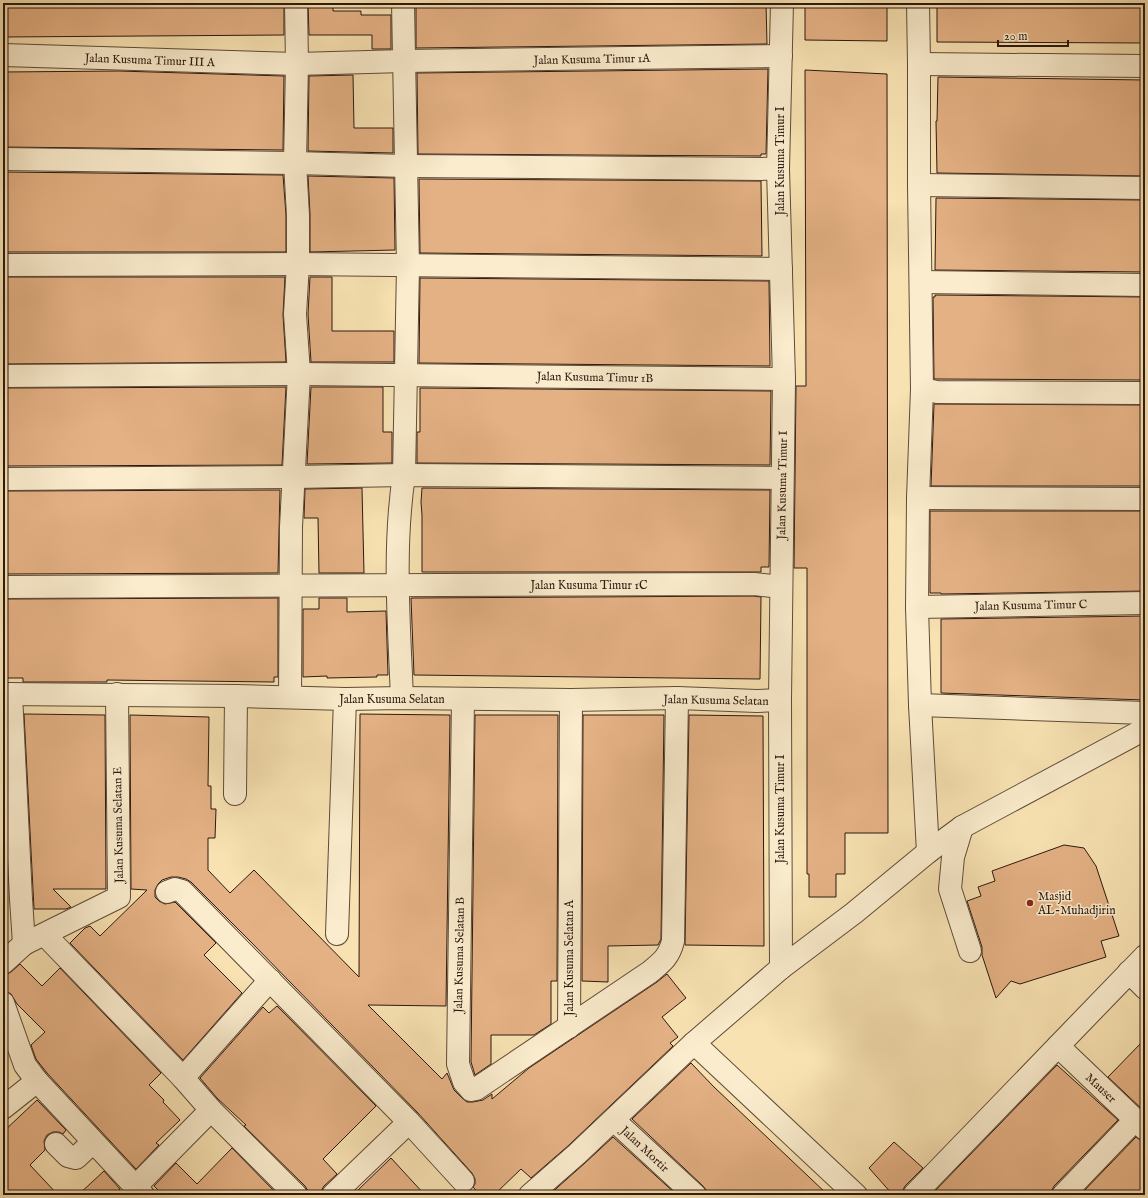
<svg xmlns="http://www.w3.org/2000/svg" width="1148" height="1198" viewBox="0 0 1148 1198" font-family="'IM FELL English',serif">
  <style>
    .building { fill: #e4b184; stroke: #2c1810 }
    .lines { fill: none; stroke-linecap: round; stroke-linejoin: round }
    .minor-casing { stroke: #5f4a38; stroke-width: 24 }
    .minor { stroke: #faeccd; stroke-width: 22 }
    .poi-dot { fill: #8f2418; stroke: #faeccd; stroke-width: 1.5 }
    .labels { text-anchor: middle; stroke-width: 3; stroke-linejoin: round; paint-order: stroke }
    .street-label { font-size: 12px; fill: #2c1810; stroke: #faeccd }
    .poi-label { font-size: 12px; fill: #2c1810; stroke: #faeccd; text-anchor: start }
  </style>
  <rect width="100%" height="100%" fill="#f8e2b2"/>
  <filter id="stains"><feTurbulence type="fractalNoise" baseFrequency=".005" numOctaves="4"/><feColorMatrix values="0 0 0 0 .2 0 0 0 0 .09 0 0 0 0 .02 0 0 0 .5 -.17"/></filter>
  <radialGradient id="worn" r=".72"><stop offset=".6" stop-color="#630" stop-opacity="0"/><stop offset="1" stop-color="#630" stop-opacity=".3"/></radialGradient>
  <!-- building -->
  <g class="building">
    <path d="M3 3H284V35L3 37Z"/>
    <path d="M308 3H333V11H361V15H391V49H372V35H309Z"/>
    <path d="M589 3H766L767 44 416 48V5Z"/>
    <path d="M805 3H887V41L805 40Z"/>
    <path d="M937 3 1145 4V43L937 42Z"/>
    <path d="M768 69 766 154H761V156L418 154 417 73Z"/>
    <path d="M805 70 887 74 888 833H845V874H836V897H809V874H807V568H794L796 386H806Z"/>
    <path d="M119 71 284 76 283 150 3 147V72Z"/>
    <path d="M353 75 354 128H393V153L308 151 309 76Z"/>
    <path d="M938 77 1145 80V176L937 173 936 121H937Z"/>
    <path d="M3 172 283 175 286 215V252H3Z"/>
    <path d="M308 176 394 178 395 250 310 252V214Z"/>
    <path d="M419 179 761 181 762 256 420 253Z"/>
    <path d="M936 198 1145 200V272L935 270Z"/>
    <path d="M3 277H285L283 315 286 362 3 364Z"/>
    <path d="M310 277H332V331H394V362H311L308 314Z"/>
    <path d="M420 278 769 281 770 366 419 363Z"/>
    <path d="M935 295 1145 297V380L934 379 933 297H935Z"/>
    <path d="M286 387 282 465 3 466V388Z"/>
    <path d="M311 387H383V432H392V463L307 464Z"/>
    <path d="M420 388 771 391 770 465 417 463V432H420Z"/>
    <path d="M934 404 1145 405V486H931Z"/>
    <path d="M362 488 364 573H319L318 518H304L305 489Z"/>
    <path d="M422 488 770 490 769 567H761V572H422V515L421 502Z"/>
    <path d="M280 490 278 573 3 574V491Z"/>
    <path d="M930 511H1145V591L941 594V593H930Z"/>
    <path d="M753 596 761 597 760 679 414 675 411 598Z"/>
    <path d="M278 598V677H274V682L107 680V682H23V678H3V599Z"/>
    <path d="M319 598H347V612L386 611 388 675H377V677L327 678V676L303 677V609H319Z"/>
    <path d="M1145 616V700L941 693V619Z"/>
    <path d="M24 714 105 715 106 889H53L71 907 66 909H34Z"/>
    <path d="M360 714 450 715 446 1006 368 1005 442 1079 447 1073 454 1090 462 1098 467 1102H473L483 1100 492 1094V1099L529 1068 657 982 667 974 686 998 662 1017 678 1037 670 1043 673 1046 569 1145 531 1178 521 1169 494 1195H480L473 1187 475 1184V1179L472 1173 418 1113 250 941 191 882 186 879 178 877H171L162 880 158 884 155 890V897L159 901 165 904 175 902 216 943 204 955 242 993 183 1060 70 943 85 928 90 926 100 936 147 890 131 889 130 715 209 717 208 786H211V809H216L215 838H208V870L230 893 254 870 359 977Z"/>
    <path d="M475 715H558L557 981H551V1024L534 1035H491V1064L475 1075 471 1062Z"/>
    <path d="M583 715H664L661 939 658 945 608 946V982L582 981Z"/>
    <path d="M689 715 763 716 764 946 685 945Z"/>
    <path d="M1064 845 1084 848 1096 866 1119 936 1101 941 1106 957 1020 984 1011 981 996 998 982 955V947L967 901 981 896 978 887 995 881 992 871Z"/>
    <path d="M20 964 42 986 60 968 161 1073 149 1085 164 1100 163 1102 180 1120 156 1143 159 1145 136 1169 47 1073 36 1059 31 1045 45 1032 17 1004 11 994 3 990V976L11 972Z"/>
    <path d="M277 1006 376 1106 323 1159 337 1174 324 1186 321 1191V1195H308V1191L305 1186 244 1126 246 1125 217 1098 200 1078 263 1007 269 1013Z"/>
    <path d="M1145 1039V1112L1108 1077Z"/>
    <path d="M691 1063 714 1087 828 1195H707V1191L703 1186 632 1119Z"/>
    <path d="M1057 1065 1118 1120 1054 1186 1051 1192V1195H931Z"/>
    <path d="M37 1100 66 1130 63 1134 59 1132H53L47 1135 44 1141 45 1150 30 1165 58 1195H3V1132Z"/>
    <path d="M613 1137 677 1195H549L585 1163Z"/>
    <path d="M1136 1137 1142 1141H1145V1195H1080Z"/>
    <path d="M894 1142 923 1168 905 1186 902 1192V1195H893L869 1168Z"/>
    <path d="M232 1148 278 1195H163L154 1186 176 1163 197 1184Z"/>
    <path d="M391 1158 425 1195H351L356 1192Z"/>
    <path d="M104 1171 120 1189 113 1195H78Z"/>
  </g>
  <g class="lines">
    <defs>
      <g id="minor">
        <path d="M918 3 919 64V185L922 389 918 498 917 607 920 705 928 852"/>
        <path d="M3 55 297 64 404 61 781 56"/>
        <path d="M919 64 1145 66"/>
        <path d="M3 159 295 163 406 166 778 169"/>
        <path d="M919 185 1145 188"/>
        <path d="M3 265 298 264 781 269"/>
        <path d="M921 282 1145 285"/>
        <path d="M3 376 299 374 784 379"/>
        <path d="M922 389 937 392 1145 393"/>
        <path d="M3 479 294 477 404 475 782 478"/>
        <path d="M918 498 1145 499"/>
        <path d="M3 587C253 585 504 585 754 584L781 587"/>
        <path d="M917 607 1145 603"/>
        <path d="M3 694 236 696 345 699 402 698 571 700 677 698 757 701 780 700"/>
        <path d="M11 694 21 899 24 944"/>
        <path d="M290 697 291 527 299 374 295 314 298 264V215L295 163 297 64 296 3"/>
        <path d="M402 698C399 624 393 548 404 475L408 266 403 3"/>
        <path d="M463 699 458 1064 464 1082 471 1090 476 1089 650 972C662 962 669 957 673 941L677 698"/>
        <path d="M920 705 1145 713"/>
        <path d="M235 794 236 696"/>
        <path d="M962 827 953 857 950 889 970 951"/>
        <path d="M167 892 175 889 182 891 409 1122 463 1181"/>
        <path d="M337 934 345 699"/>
        <path d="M45 935 183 1078 211 1110 296 1195"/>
        <path d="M3 963 24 944 119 897 117 694"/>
        <path d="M781 968 780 700 784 379 778 169 782 3"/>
        <path d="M1129 972 1145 988"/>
        <path d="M3 1003 25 1065 37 1081 143 1195"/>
        <path d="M569 1027 571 700"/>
        <path d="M694 1043 856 1195"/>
        <path d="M1058 1046 1145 1129"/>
        <path d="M183 1078 270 980"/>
        <path d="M3 1108 37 1081"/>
        <path d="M613 1121 618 1124 695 1195"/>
        <path d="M56 1144 68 1156 76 1158 93 1142"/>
        <path d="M135 1187 211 1110"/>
        <path d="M333 1195 409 1122"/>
        <path d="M530 1195 577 1154 694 1043 781 968 854 913 928 852 962 827 1145 729"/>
        <path d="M914 1195 1145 956"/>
        <path d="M1063 1195 1135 1120"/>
      </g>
    </defs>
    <!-- minor casing -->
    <use href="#minor" class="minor-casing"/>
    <!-- minor -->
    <use href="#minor" class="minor"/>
  </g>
  <!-- markers -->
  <circle class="poi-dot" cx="1030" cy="903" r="4"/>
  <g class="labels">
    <!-- street labels -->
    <g class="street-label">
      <text transform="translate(592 59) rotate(-1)" y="4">Jalan Kusuma Timur 1A</text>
      <text transform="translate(150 60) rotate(2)" y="4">Jalan Kusuma Timur III A</text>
      <text transform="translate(780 161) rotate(-90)" y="4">Jalan Kusuma Timur I</text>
      <text transform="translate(595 377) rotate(1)" y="4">Jalan Kusuma Timur 1B</text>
      <text transform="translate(782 485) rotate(-89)" y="4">Jalan Kusuma Timur I</text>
      <text x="589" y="589">Jalan Kusuma Timur 1C</text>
      <text transform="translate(1031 605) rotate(-1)" y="4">Jalan Kusuma Timur C</text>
      <text x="392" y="703">Jalan Kusuma Selatan</text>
      <text transform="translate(716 700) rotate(1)" y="4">Jalan Kusuma Selatan</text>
      <text transform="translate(780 809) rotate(-90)" y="4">Jalan Kusuma Timur I</text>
      <text transform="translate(118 825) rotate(-91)" y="4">Jalan Kusuma Selatan E</text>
      <text transform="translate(459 955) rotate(-89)" y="4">Jalan Kusuma Selatan B</text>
      <text transform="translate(569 958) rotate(-90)" y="4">Jalan Kusuma Selatan A</text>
      <text transform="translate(1101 1088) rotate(43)" y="4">Mauser</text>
      <text transform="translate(645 1149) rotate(43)" y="4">Jalan Mortir</text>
    </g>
    <!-- poi labels -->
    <g class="poi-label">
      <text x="1038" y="900">Masjid<tspan x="1038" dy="14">AL-Muhadjirin</tspan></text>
    </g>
  </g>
  <!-- margin -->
  <rect width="1148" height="1198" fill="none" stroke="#f8e2b2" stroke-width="16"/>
  <rect x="4" y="4" width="1140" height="1190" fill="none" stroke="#2c1810" stroke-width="2"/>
  <rect x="8" y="8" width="1132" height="1182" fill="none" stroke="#2c1810"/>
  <!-- scale -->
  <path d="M998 40v6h70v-6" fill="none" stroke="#2c1810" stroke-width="2"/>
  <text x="1004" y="40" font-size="12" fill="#2c1810" stroke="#faeccd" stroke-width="3" paint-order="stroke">20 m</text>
  <rect width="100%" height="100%" filter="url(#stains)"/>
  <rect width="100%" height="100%" fill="url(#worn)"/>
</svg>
